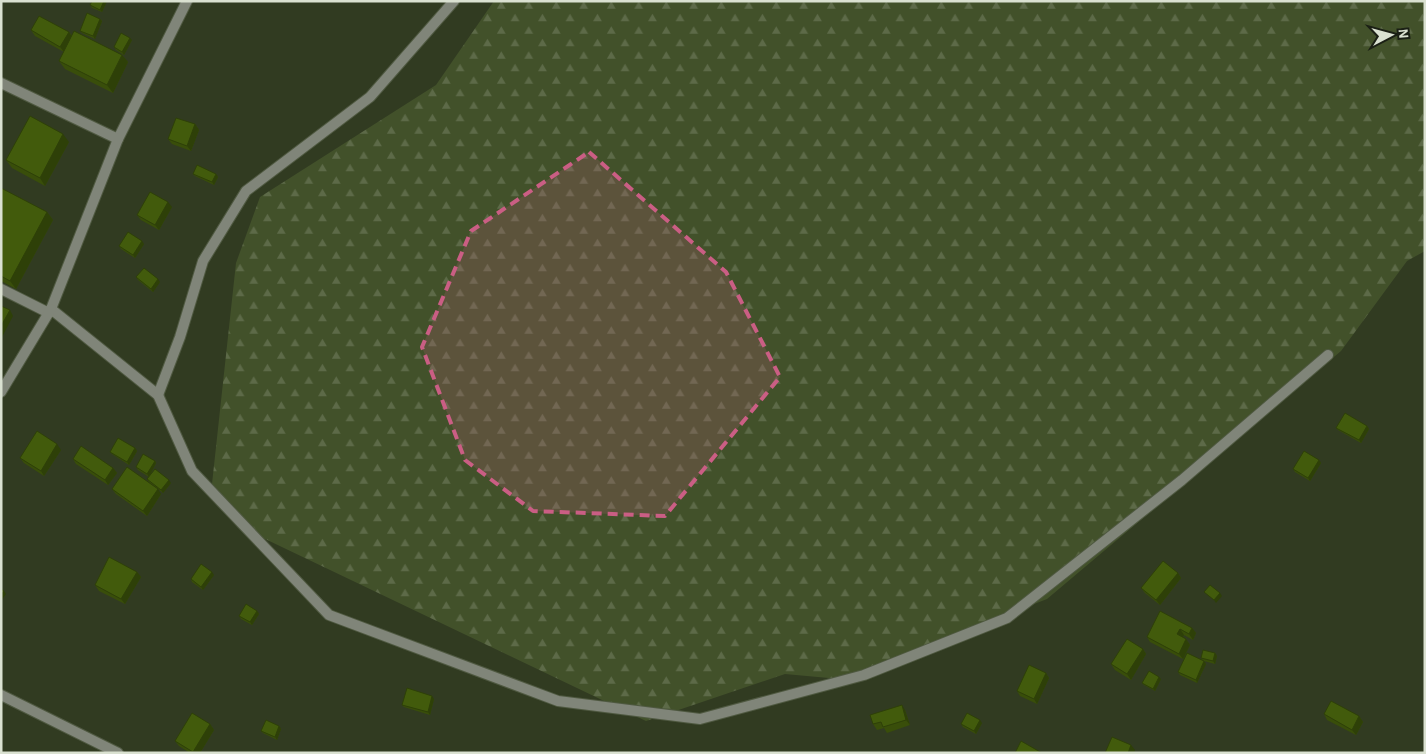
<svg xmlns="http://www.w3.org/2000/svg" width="1426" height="754" viewBox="0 0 1426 754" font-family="'Alegreya Sans',sans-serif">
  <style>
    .forest { fill: url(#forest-firs) }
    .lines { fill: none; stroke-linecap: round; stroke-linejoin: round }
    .minor-casing { stroke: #4f5941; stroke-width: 12 }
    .minor { stroke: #808579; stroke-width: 10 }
    .wall { fill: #394e0a }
    .shaded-wall { fill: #2e4008 }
    .building { fill: #425b0c; stroke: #2e4008 }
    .marked { fill: #ca5e84; fill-opacity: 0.2; stroke: #ca5e84; stroke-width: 4; stroke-dasharray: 10 6; stroke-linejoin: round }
  </style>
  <defs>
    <pattern id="forest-firs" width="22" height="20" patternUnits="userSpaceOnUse" patternTransform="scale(1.25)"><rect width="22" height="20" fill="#42512a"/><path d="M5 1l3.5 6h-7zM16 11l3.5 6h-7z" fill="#5d6a48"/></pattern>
  </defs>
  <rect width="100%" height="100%" fill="#313b21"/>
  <!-- forest -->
  <path class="forest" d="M494 1H1425V251L1407 261 1341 351 1047 599 840 679 785 674 646 721 261 537 212 484 236 263 260 197 436 85Z"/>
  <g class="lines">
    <defs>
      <g id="minor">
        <path d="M187 1 118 139 51 309 158 395 192 471 329 615 558 701 700 719 864 675 1007 618 1182 480 1328 355"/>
        <path d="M1 83 118 139"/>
        <path d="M1 289 49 313"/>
        <path d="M1 392 51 309"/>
        <path d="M158 395 180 337 203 261 246 191 370 97 454 1"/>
        <path d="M1 695 118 753"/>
      </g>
    </defs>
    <!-- minor casing -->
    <use href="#minor" class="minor-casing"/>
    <!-- minor -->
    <use href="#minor" class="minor"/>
  </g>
  <!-- wall -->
  <g class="wall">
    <path d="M92 1H107L102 12 92 8 90 5Z"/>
    <path d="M100 19 102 21 95 39 82 33 80 31Z"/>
    <path d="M31 30 69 32 72 36 122 55 128 62 113 93 65 69 59 61 64 52 35 36Z"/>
    <path d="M132 40 124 55 116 50 114 47Z"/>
    <path d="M195 124 199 130 191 151 172 144 168 139Z"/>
    <path d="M69 142 45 186 12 168 6 160Z"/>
    <path d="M193 174H216L218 177 214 185 195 176Z"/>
    <path d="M1 188 47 212 53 220 16 289 1 281Z"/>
    <path d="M172 207 159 230 141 220 137 215Z"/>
    <path d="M144 244 135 258 121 249 119 246Z"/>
    <path d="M136 277 160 282 153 292 138 280Z"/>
    <path d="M1367 426 1369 429 1361 443 1338 430 1336 428Z"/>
    <path d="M135 448 137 451 129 465 112 454 110 452Z"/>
    <path d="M61 450 44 476 24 463 20 458Z"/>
    <path d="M73 459 113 468 117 473 108 485 76 464Z"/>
    <path d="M1319 460 1321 463 1310 481 1295 472 1293 469Z"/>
    <path d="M155 461 156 463 149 477 138 470 136 467Z"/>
    <path d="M147 479 171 483 163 493 149 482Z"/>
    <path d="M112 489 161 494 147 516 116 494Z"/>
    <path d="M137 572 141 577 125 604 99 591 95 585Z"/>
    <path d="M1178 573 1181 578 1160 605 1145 593 1141 588Z"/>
    <path d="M214 575 203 590 192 582 191 579Z"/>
    <path d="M257 611 259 614 252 625 241 619 239 616Z"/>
    <path d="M1192 628 1196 633 1193 640 1184 635 1183 637 1186 639 1190 645 1183 659 1150 642 1147 637Z"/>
    <path d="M1143 649 1146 654 1131 680 1115 670 1111 664Z"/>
    <path d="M1215 653 1217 656 1215 664 1204 661 1206 664 1197 683 1180 675 1178 672 1203 661 1201 658Z"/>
    <path d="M1046 673 1049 678 1037 704 1020 696 1017 691Z"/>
    <path d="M1161 679 1155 691 1144 685 1142 683Z"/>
    <path d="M434 699 430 715 404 707 402 705Z"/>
    <path d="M905 710 910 725 887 733 884 728 877 730 873 724Z"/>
    <path d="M1324 714 1359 716 1363 722 1356 735 1327 720Z"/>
    <path d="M982 723 976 734 963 727 961 724Z"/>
    <path d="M210 724 214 730 200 753H190L179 746 175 741Z"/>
    <path d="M279 726 281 729 277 740 263 733 261 731Z"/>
  </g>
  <!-- shaded-wall -->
  <g class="shaded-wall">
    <path d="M104 1H107L102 12 100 10Z"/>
    <path d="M100 19 102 21 95 39 93 36Z"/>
    <path d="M69 32 72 37 64 52 60 47Z"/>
    <path d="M130 38 132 40 124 55 122 52Z"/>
    <path d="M122 55 128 62 113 93 107 85Z"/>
    <path d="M195 124 199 130 191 151 187 146Z"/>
    <path d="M63 134 69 142 45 186 40 178Z"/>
    <path d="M216 174 218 177 214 185 212 182Z"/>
    <path d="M168 202 172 207 159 230 155 225Z"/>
    <path d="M47 212 53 220 16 289 10 281Z"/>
    <path d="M142 241 144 244 135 258 133 255Z"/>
    <path d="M158 279 160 282 153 292 151 289Z"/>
    <path d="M10 310 13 316 1 339V326Z"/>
    <path d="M1367 426 1369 429 1361 443 1359 440Z"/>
    <path d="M57 444 61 450 44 476 41 471Z"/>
    <path d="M135 448 137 451 129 465 127 462Z"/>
    <path d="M1319 460 1321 463 1310 481 1308 478Z"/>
    <path d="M155 461 156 463 149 477 147 474Z"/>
    <path d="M113 468 117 473 108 485 105 480Z"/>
    <path d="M169 480 171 483 163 493 161 490Z"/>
    <path d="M158 489 161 494 147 516 143 511Z"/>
    <path d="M137 572 141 577 125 604 121 599Z"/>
    <path d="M212 572 214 575 203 590 201 587Z"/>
    <path d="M1178 573 1181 578 1160 605 1156 600Z"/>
    <path d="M4 591 6 594 1 601V595Z"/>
    <path d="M1220 593 1222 596 1216 603 1214 600Z"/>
    <path d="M257 611 259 614 252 625 250 622Z"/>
    <path d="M1192 628 1196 633 1193 640 1189 634Z"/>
    <path d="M1180 629 1184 635 1181 640 1177 634Z"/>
    <path d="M1186 639 1190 645 1183 659 1179 654Z"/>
    <path d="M1143 649 1146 654 1131 680 1127 674Z"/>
    <path d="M1215 653 1217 656 1215 664 1213 661Z"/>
    <path d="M1204 661 1206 664 1197 683 1196 680Z"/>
    <path d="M1046 673 1049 678 1037 704 1034 699Z"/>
    <path d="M1159 677 1161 679 1155 691 1153 689Z"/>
    <path d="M432 696 434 699 430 715 428 712Z"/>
    <path d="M902 705 905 710 910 725 906 720Z"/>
    <path d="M1359 716 1363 722 1356 735 1352 730Z"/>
    <path d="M980 720 982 723 976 734 974 731Z"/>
    <path d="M210 724 214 730 200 753H194L193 752Z"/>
    <path d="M279 726 281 729 277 740 275 737Z"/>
    <path d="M1131 745 1135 750 1134 753H1128Z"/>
  </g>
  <!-- building -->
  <g class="building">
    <path d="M92 1H104L100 10 90 5Z"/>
    <path d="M87 13 100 19 93 36 80 31Z"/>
    <path d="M39 16 69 32 60 47 31 30Z"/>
    <path d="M74 31 122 55 107 85 59 61Z"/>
    <path d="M121 33 130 38 122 52 114 47Z"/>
    <path d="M30 116 63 134 40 178 6 160Z"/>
    <path d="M176 118 195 124 187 146 168 139Z"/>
    <path d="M197 165 216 174 212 182 193 174Z"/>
    <path d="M1 188 47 212 10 281 1 276Z"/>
    <path d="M150 192 168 202 155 225 137 215Z"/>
    <path d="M128 232 142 241 133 255 119 246Z"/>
    <path d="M144 268 158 279 151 289 136 277Z"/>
    <path d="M1 306 10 310 1 326Z"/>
    <path d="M1345 413 1367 426 1359 440 1336 428Z"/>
    <path d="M37 431 57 444 41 471 20 458Z"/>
    <path d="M118 438 135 448 127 462 110 452Z"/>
    <path d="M81 446 113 468 105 480 73 459Z"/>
    <path d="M1304 451 1319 460 1308 478 1293 469Z"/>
    <path d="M143 454 155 461 147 474 136 467Z"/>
    <path d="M127 467 158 489 143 511 112 489Z"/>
    <path d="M155 469 169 480 161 490 147 479Z"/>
    <path d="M109 557 137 572 121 599 95 585Z"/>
    <path d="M1163 561 1178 573 1156 600 1141 588Z"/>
    <path d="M201 564 212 572 201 587 191 579Z"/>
    <path d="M1210 585 1220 593 1214 600 1204 592Z"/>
    <path d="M1 589 4 591 1 595Z"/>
    <path d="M246 604 257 611 250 622 239 616Z"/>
    <path d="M1160 611 1192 628 1189 634 1180 629 1177 634 1186 639 1179 654 1147 637Z"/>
    <path d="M1127 639 1143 649 1127 674 1111 664Z"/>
    <path d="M1203 650 1215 653 1213 661 1201 658Z"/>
    <path d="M1187 653 1204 661 1196 680 1178 672Z"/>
    <path d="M1029 665 1046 673 1034 699 1017 691Z"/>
    <path d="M1149 671 1159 677 1153 689 1142 683Z"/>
    <path d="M407 688 432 696 428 712 402 705Z"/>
    <path d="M1331 701 1359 716 1352 730 1324 714Z"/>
    <path d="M902 705 906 720 883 727 881 722 873 724 870 715Z"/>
    <path d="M192 713 210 724 193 752 175 741Z"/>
    <path d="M967 713 980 720 974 731 961 724Z"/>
    <path d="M266 720 279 726 275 737 261 731Z"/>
    <path d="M1112 737 1131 745 1128 753H1105Z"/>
    <path d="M1021 741 1042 753H1015Z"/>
  </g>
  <!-- marked area -->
  <path class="marked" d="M589 152 726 272 780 377 665 516 533 511 465 460 422 347 471 231Z"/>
  <!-- border -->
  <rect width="1426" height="754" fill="none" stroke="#dae1d1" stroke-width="5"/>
  <!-- north arrow -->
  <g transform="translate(1391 35) rotate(84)" stroke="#1b2015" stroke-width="4" paint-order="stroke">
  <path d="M0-4L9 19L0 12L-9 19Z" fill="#dae1d1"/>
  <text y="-8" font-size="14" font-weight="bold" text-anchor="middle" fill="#dae1d1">N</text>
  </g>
</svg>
